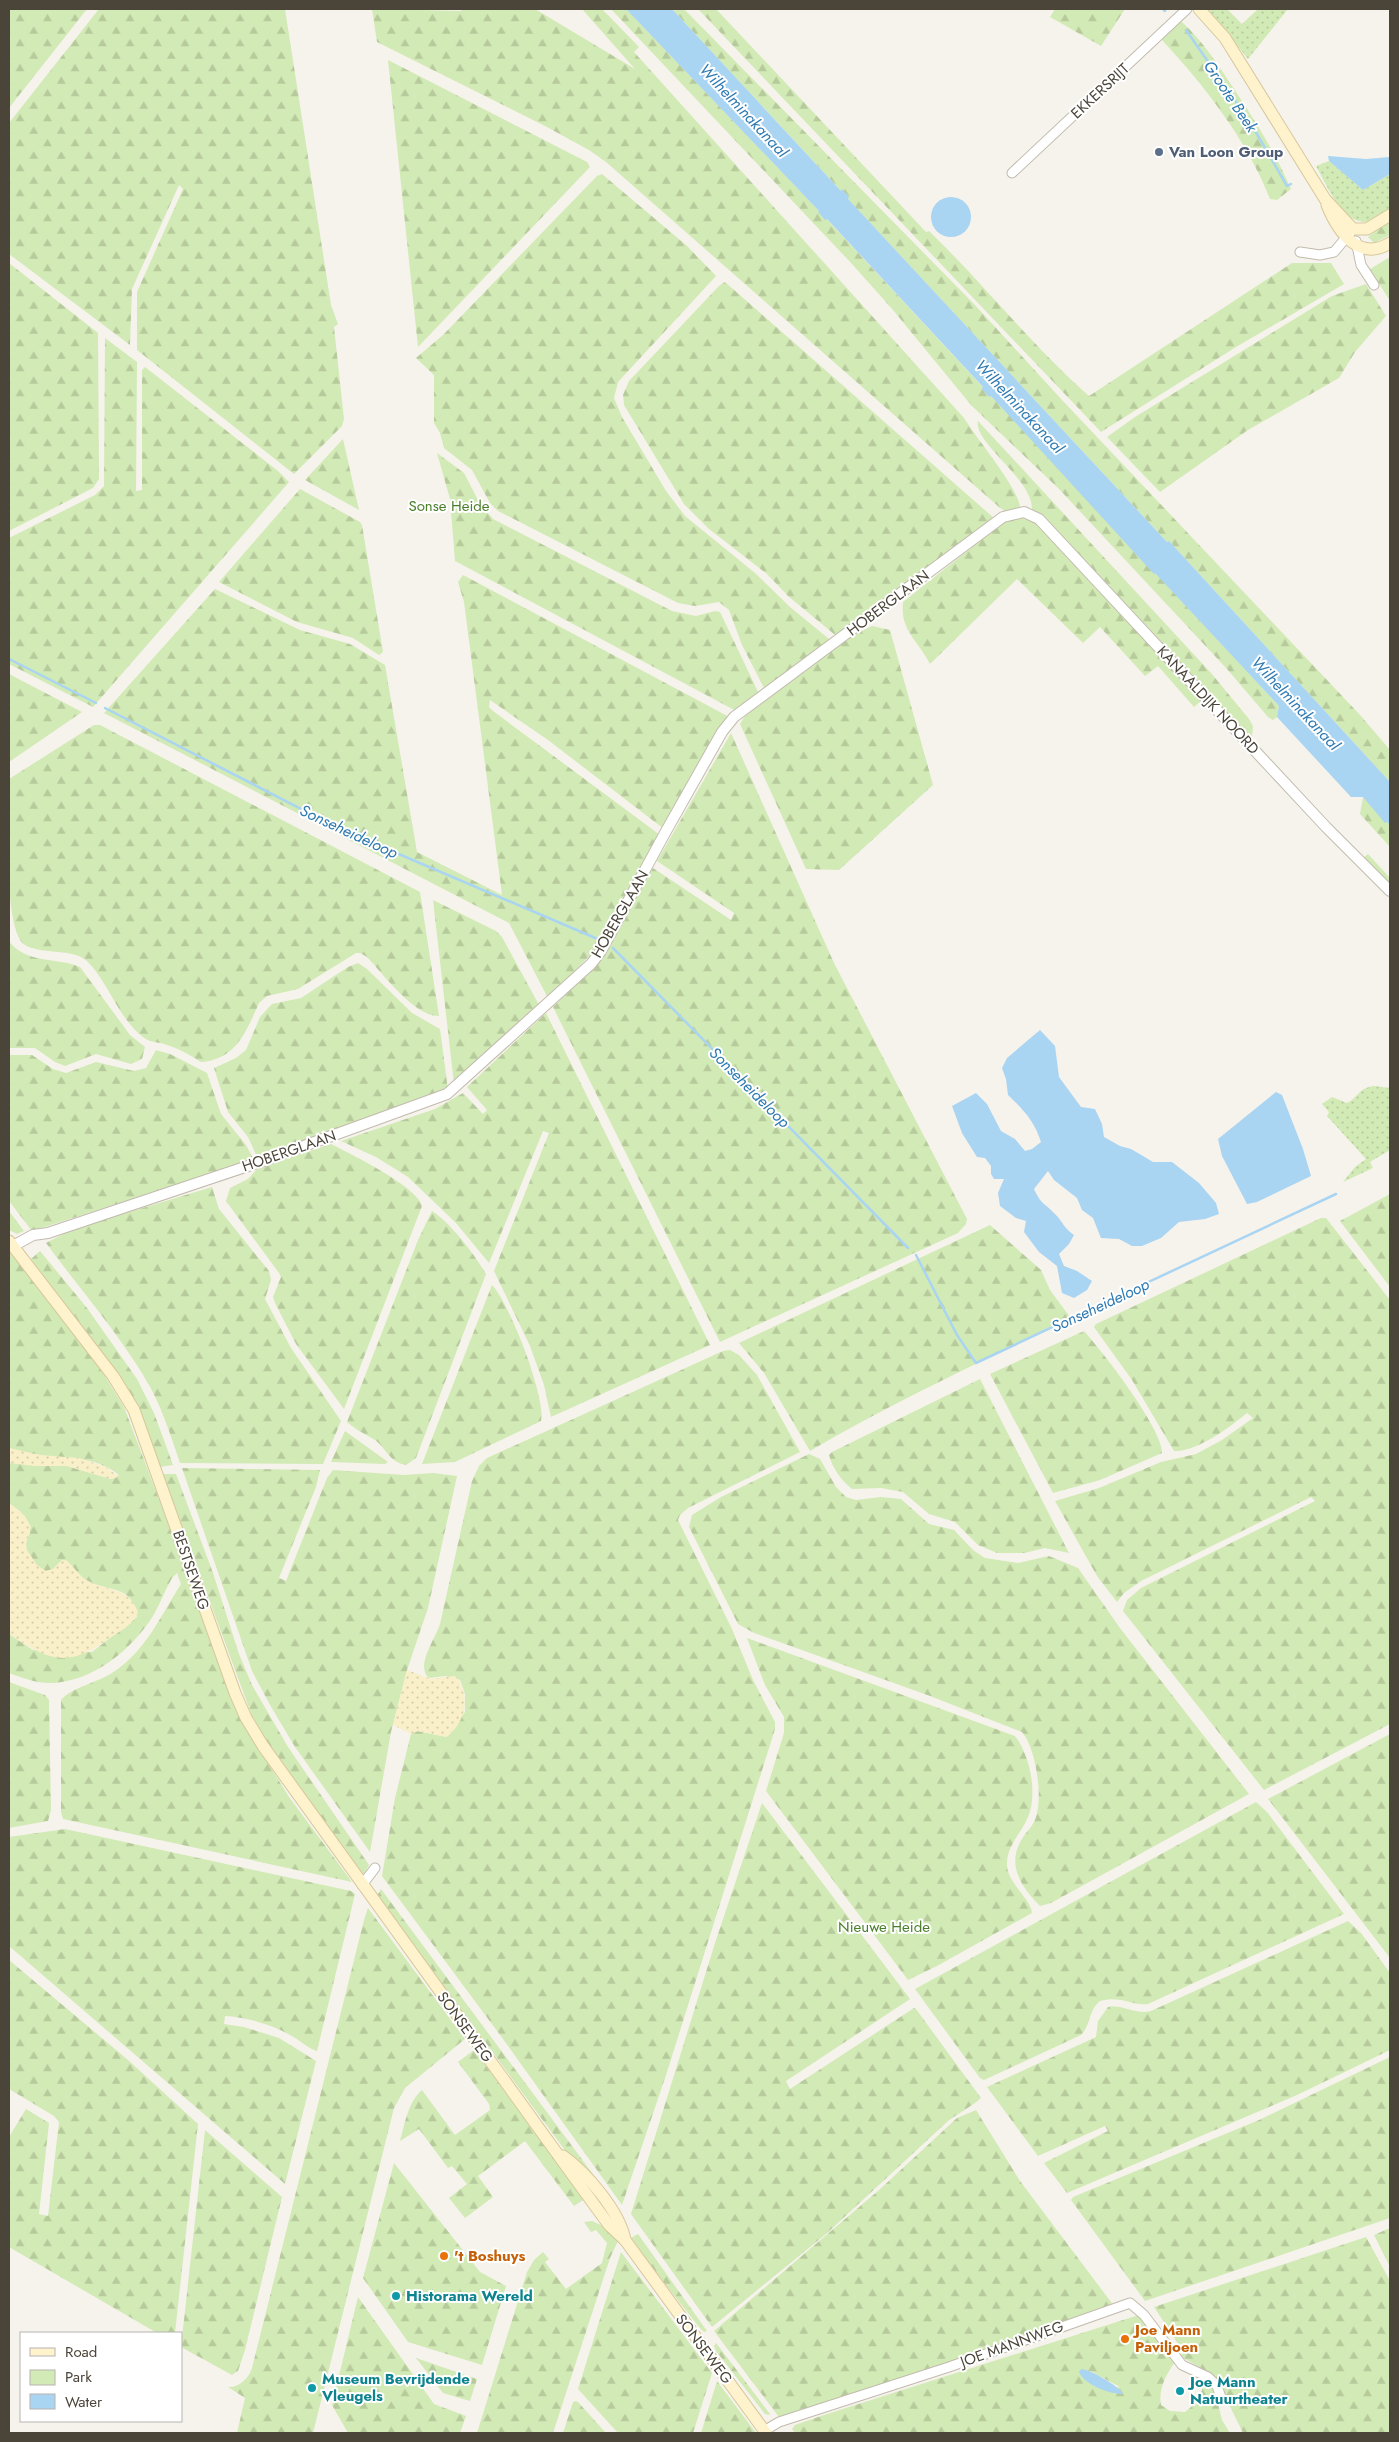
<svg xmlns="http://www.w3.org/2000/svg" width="1399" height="2442" viewBox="0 0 1399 2442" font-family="Jost,sans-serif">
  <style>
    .green { fill: url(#green-dots) }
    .forest { fill: url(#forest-firs); fill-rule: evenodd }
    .sand { fill: url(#sand-dots) }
    .water { fill: #a9d4f2 }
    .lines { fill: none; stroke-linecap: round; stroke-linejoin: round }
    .stream { stroke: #a9d4f2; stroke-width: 2.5 }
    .minor-casing { stroke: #c2bbae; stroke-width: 11 }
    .tertiary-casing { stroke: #c2bbae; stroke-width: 12 }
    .secondary-casing { stroke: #d6c79b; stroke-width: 13 }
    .minor { stroke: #fff; stroke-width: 9 }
    .tertiary { stroke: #fff; stroke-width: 10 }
    .secondary { stroke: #fff3cd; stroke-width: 11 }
    .service-dot { fill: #5c6f8a; stroke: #fff; stroke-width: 2 }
    .food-dot { fill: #e8710a; stroke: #fff; stroke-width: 2 }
    .culture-dot { fill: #0f9aa8; stroke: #fff; stroke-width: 2 }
    .labels { text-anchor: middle; stroke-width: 4; stroke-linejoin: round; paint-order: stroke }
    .street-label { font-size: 15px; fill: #4b4439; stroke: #fff }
    .service-label { font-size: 15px; font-weight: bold; fill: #4e5e75; stroke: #fff; text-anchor: start }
    .park-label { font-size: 15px; fill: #4a7f2a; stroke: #fff }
    .food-label { font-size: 15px; font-weight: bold; fill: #c56008; stroke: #fff; text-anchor: start }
    .culture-label { font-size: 15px; font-weight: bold; fill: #0d838f; stroke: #fff; text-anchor: start }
    .water-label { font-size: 16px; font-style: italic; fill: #2e7ab2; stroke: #fff }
  </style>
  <defs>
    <pattern id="green-dots" width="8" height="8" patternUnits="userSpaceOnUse" patternTransform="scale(1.25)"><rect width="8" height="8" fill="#d2eab5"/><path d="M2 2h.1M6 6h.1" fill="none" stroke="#b6ca9c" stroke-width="1.8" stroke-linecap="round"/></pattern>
    <pattern id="forest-firs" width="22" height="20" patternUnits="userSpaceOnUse" patternTransform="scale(1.25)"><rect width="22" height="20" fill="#d2eab5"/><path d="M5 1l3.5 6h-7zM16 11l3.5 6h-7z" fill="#b6ca9c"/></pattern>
    <pattern id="sand-dots" width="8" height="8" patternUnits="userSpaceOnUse" patternTransform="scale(1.25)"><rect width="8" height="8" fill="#f9efc9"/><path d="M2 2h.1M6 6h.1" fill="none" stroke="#d7cead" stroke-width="1.8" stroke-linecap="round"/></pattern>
  </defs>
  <rect width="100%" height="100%" fill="#f6f3ec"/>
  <!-- green -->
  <g class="green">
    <path d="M1208 9H1227L1242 24 1258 9H1288L1248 59Z"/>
    <path d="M1329 161 1363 190 1390 174V208L1367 222C1341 223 1327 185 1316 166Z"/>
    <path d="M1374 1086 1390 1088V1150L1370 1162 1373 1168 1343 1182 1355 1167 1366 1159 1327 1116 1329 1112 1322 1104 1332 1097 1347 1103C1358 1098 1358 1088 1374 1086Z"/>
  </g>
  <!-- forest -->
  <g class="forest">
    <path d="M9 9H87L9 108Z"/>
    <path d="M99 9H285L331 305 338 324 334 327 344 419 342 426 294 474 137 350V292L183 189 179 185 132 289 130 345 9 254V123Z"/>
    <path d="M372 9 461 11 462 9H535L635 69 582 9H602L639 47 634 52 964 418C976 438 1020 490 1020 508L1006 512 999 507 606 162 589 150 545 126 377 42Z"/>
    <path d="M611 9H626L821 213 1279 706 1277 717 1273 720 1268 717 1227 669 1060 490 971 405 893 310 852 264Z"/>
    <path d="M672 9H684L974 304 1062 400 1361 716 1390 750V782L1169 541V544L846 197H849L842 190 843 193Z"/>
    <path d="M698 9H716L926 232 929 231C984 284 1031 345 1089 396L1292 263H1331L1344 284 1236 347 1101 432Z"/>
    <path d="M1055 9H1125L1101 46 1050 17Z"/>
    <path d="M1181 21C1204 42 1221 69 1238 95 1258 125 1276 155 1291 189L1277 200 1270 199C1247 140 1204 85 1161 39Z"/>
    <path d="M388 60 587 162 590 167 418 347Z"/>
    <path d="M602 174 687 246 716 276 618 382 614 398 622 417 666 491 685 516 755 573 790 607 834 643 766 692 742 645 729 610 719 602 695 606 678 603 498 511 490 503 472 470 444 448 440 433 434 423V375L416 358 443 335 597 176Z"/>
    <path d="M1390 220V235L1374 243 1368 237Z"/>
    <path d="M1390 257V301L1370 269Z"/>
    <path d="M9 263 98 333 99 479 93 488 9 531Z"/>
    <path d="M725 282 995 519 840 639 788 596 767 574 709 529 684 504 624 405 623 395 629 381 719 286Z"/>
    <path d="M1366 284 1386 316 1355 352 1339 378 1248 430 1160 492 1107 437 1135 417 1332 296Z"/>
    <path d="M105 338 137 362 136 491 142 490V370L145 367 278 471 289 482 93 707 9 664V538L95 495 104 486Z"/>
    <path d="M978 421 1211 673 1249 719 1253 726 1252 737 1250 738 1032 511C1034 479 973 443 978 421Z"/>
    <path d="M343 439 359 510 305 480Z"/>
    <path d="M437 453 464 473 479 502 493 519 672 611 696 616 715 611 720 612 760 696 738 712 455 561 450 499Z"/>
    <path d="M300 489 360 522 362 525 383 652 379 655 353 638 297 622 219 582Z"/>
    <path d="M1017 517 1035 522 1201 701 1194 707 1158 666 1145 676 1100 627 1083 643 1017 579 930 664C918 640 900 631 903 602L1005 521Z"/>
    <path d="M463 575 733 719 664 829 548 740 490 700 489 707 493 711 660 835 600 945 548 998 509 923 104 713 215 589 300 630 350 644 385 665 417 852 502 895 464 602 458 582Z"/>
    <path d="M872 626 890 630 933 785 839 870 806 869 740 724 745 716 853 635Z"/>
    <path d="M9 674 82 712 9 762Z"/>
    <path d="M94 725H100L420 892 439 1016C415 1017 383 974 367 957L360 953H356L298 989 267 996 259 1003C247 1030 236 1060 201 1062 190 1055 178 1048 164 1044 157 1042 149 1042 143 1037 118 1018 109 983 87 961 73 948 42 955 25 945 2 931 9 809 9 779Z"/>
    <path d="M731 733 834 963 967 1219 966 1224 958 1233 720 1342 553 1007 604 957 653 868 731 920 734 913 657 861Z"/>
    <path d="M1363 797 1390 825V847L1360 814Z"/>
    <path d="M1368 854 1390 878V886L1362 859Z"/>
    <path d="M433 900 496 931 502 937 539 1005 454 1084Z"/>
    <path d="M9 941C25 964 57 957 80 967L130 1035 145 1047 142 1059 131 1064 96 1054 65 1066 55 1062 35 1048H9Z"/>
    <path d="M358 963 367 969 412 1013 440 1029 448 1090 258 1159 248 1137 228 1112 214 1068 236 1058 246 1050 260 1017 272 1004 301 998 348 967Z"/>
    <path d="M546 1013 710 1345 551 1417 544 1385 530 1346 494 1271 549 1133 543 1131 489 1263 456 1223 408 1177 376 1157 341 1141 435 1109 463 1093 483 1114 487 1110 467 1087Z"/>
    <path d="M156 1050 170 1054 207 1073 221 1114 246 1145 254 1160 32 1231 9 1201V1055H32L53 1069 66 1073 96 1062 134 1071 146 1068Z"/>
    <path d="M331 1144C349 1153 418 1187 422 1206L344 1409 296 1344 275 1303 273 1297 281 1277 279 1273 226 1201 230 1188 248 1179 258 1168Z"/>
    <path d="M212 1187 219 1209 269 1271 271 1280 265 1299 291 1348 341 1421 323 1464 180 1463C170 1434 161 1404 145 1378 116 1330 79 1288 46 1243L73 1229Z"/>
    <path d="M1390 1194V1287L1340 1221Z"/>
    <path d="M9 1211 24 1231 17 1234 9 1230Z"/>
    <path d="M432 1211C450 1222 475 1255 486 1274L416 1458 406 1465C389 1462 387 1449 375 1440 365 1434 356 1430 347 1422L418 1240Z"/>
    <path d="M1321 1218H1326L1390 1300V1724L1264 1790 1123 1611 1127 1600 1141 1588 1315 1501 1311 1497 1141 1581 1124 1593 1117 1602 1097 1576 1055 1501 1099 1488 1161 1462 1196 1454 1222 1440 1253 1418 1247 1413C1230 1427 1197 1452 1174 1451L1132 1380 1094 1327 1096 1324Z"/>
    <path d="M990 1225 1041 1270 1050 1290 1070 1317C983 1362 894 1401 810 1451L764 1373 739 1343Z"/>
    <path d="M9 1250 91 1354 124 1407 245 1726 289 1797 352 1882 63 1819 61 1812V1700C72 1687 97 1683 112 1673 146 1651 160 1617 181 1584L177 1573 172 1578C165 1590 160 1604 153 1616 132 1649 95 1680 54 1683 39 1684 22 1678 9 1673V1634L33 1650 92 1652 137 1617C132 1583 109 1593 86 1580 76 1574 73 1564 62 1560L53 1569 46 1571C31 1566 20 1547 30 1533L21 1512 9 1503V1463L67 1466 111 1479 119 1475C94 1455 69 1460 40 1455 30 1454 19 1451 9 1448Z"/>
    <path d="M40 1251 87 1308 137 1379 154 1413 173 1465 160 1467 131 1395 118 1374 31 1259Z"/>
    <path d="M492 1285C509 1302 546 1397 541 1421L455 1462 422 1464Z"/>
    <path d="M1084 1331C1102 1351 1162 1428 1162 1453L1100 1480 1053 1493 990 1374Z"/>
    <path d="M730 1350 739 1355 757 1375 800 1452 688 1508 680 1515 678 1520 732 1629 753 1680 775 1722V1729L667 2072 622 2205 503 2039 382 1876 395 1798 411 1734 417 1731 447 1737 465 1712V1694L460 1680 446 1676 429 1678C415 1666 435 1640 440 1624L472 1481 479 1466 487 1458 723 1351Z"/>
    <path d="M980 1379 1069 1553 1045 1548 1024 1553H997L978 1545 955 1522 929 1514 903 1492 881 1488 852 1489C842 1481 832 1468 829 1455L832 1452Z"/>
    <path d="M345 1431 388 1462 385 1464 331 1462Z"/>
    <path d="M809 1454 820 1459 836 1487 846 1497 856 1500 881 1497 901 1499 929 1524 954 1530 973 1550 985 1558 1018 1563 1049 1556 1078 1568 1120 1628 1249 1794 1051 1903 1040 1906C1021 1887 1006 1864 1022 1839 1026 1832 1034 1825 1036 1817 1043 1797 1036 1748 1022 1732L930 1696 754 1633 738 1624 689 1527 692 1515 721 1497Z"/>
    <path d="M182 1468 320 1470 316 1487 279 1578 286 1581 327 1478 333 1470 404 1475 433 1473 457 1476 428 1608 407 1670 391 1732 370 1852 295 1747 270 1705 252 1671Z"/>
    <path d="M163 1474H176L213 1573 239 1654 252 1685 288 1747 369 1865 363 1876 264 1737 252 1716Z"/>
    <path d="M747 1638 1015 1736C1030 1756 1038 1793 1028 1817 1021 1834 1006 1846 1007 1866 1009 1885 1031 1899 1032 1913L937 1966 908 1980 766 1791 784 1733V1717L765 1685Z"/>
    <path d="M9 1682 45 1695 49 1700 51 1810 48 1821 9 1828Z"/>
    <path d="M1390 1734V1958L1268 1799Z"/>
    <path d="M1256 1802 1267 1812 1344 1914 1148 2004C1131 2006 1121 1995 1100 2001 1088 2011 1091 2025 1081 2035L984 2080 980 2078 915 1989Z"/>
    <path d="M762 1803 910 1999 786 2081 790 2089 914 2008 916 2009 981 2098C971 2107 959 2113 948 2121L826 2234 712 2327 631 2214 715 1943Z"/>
    <path d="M65 1829 351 1891 355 1894 317 2051C307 2048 300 2040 290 2035 272 2025 246 2017 225 2016L224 2024 244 2027 279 2038 316 2061 285 2184 9 1946V1837Z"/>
    <path d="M381 1889 581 2158 603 2188 570 2157 377 1896Z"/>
    <path d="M368 1908 465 2039 405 2088 394 2108 313 2433H237L245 2398 228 2387C239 2388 249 2378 252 2368L364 1920Z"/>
    <path d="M1348 1921 1361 1933 1390 1973V2050L1297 2095 1067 2193 1044 2163 1108 2131 1105 2126 1038 2156 987 2087 1096 2037 1098 2021 1108 2007C1123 2004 1135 2015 1151 2011Z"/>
    <path d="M9 1960 128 2060 198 2124 175 2333H157L9 2247V2137L26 2109 49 2123 39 2214 48 2216 59 2122 54 2116 9 2089Z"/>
    <path d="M474 2050 585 2199 574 2206 525 2141 478 2176 493 2197 465 2218 449 2198 467 2184 452 2166 448 2168 419 2129 400 2141C405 2123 408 2102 422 2090L455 2135 490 2110 489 2104 458 2062Z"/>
    <path d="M1390 2057V2218L1145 2301 1071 2200 1073 2197 1259 2120Z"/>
    <path d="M976 2110 1020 2181 1117 2310 779 2417 714 2331 879 2190 957 2118Z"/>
    <path d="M205 2130 282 2197 245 2350 238 2371 232 2375 181 2347Z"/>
    <path d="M394 2163 480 2272 506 2286 482 2365 408 2342 363 2278Z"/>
    <path d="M592 2221 605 2227 618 2241 610 2258 553 2433H477L527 2272 534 2260 543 2252 549 2259 545 2262 566 2289 602 2263 607 2243 596 2230 591 2232 584 2222Z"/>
    <path d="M1390 2228V2267L1374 2235Z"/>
    <path d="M638 2234 707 2331 704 2332 699 2327 643 2256 631 2238Z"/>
    <path d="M1366 2237 1390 2281V2433H1243L1217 2380 1208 2372 1180 2356 1183 2353 1181 2348 1154 2307Z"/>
    <path d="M621 2252 712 2373 693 2433H618L578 2389Z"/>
    <path d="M358 2297 434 2404 466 2416 460 2433H348L332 2405Z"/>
    <path d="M1145 2313 1175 2362C1166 2374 1158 2390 1161 2405L1170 2411 1185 2412 1197 2402 1206 2380 1215 2392 1222 2420 1230 2433H795L792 2429 795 2425 824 2415ZM1090 2371 1120 2387C1100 2388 1098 2391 1090 2371Z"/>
    <path d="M716 2343 770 2414 769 2415 765 2414 716 2351 714 2346Z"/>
    <path d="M416 2358 477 2379 470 2401 443 2393Z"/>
    <path d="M717 2381 756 2433H701Z"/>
    <path d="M576 2401 578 2402 606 2433H563L573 2402Z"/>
  </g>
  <!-- sand -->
  <g class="sand">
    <path d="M9 1448 40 1455 79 1458 106 1467 119 1477 111 1479 67 1466H35L9 1463Z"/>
    <path d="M9 1503 25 1516 31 1527 25 1547 37 1565 46 1571 53 1569 62 1560H66C74 1566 78 1575 86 1580 106 1591 129 1587 138 1612 135 1623 122 1630 113 1636 68 1668 53 1663 9 1634Z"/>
    <path d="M407 1670 431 1679 454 1676C460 1678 459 1682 462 1688 469 1706 462 1724 447 1737L418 1731 411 1734 393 1725Z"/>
  </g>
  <!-- water -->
  <g class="water">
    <path d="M626 9H672L841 191 842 189 849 197 848 199 1167 542 1169 541 1390 782V825L1387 822 1385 823 1363 797H1351L1277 717 1279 706 1155 573 1154 574 991 396 989 397 982 389 983 387 827 219 825 220 818 212 819 211Z"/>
    <path d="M1328 156 1366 159 1390 157V174L1363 190 1329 161Z"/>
    <circle cx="951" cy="217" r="20"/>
    <path d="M1040 1030 1055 1046 1059 1077 1081 1107 1095 1109 1102 1124 1104 1137 1120 1146 1131 1149 1153 1162H1172L1199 1183 1216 1203 1219 1214 1205 1219 1179 1222 1161 1238 1142 1246H1132L1119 1239 1101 1238 1093 1218 1082 1210 1077 1198 1054 1180 1048 1171 1034 1189C1042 1206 1044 1202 1055 1214 1063 1222 1063 1227 1074 1235L1069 1244 1059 1254 1064 1266 1077 1271 1092 1281 1087 1290 1074 1298 1062 1293 1057 1266 1039 1252 1024 1232 1026 1221 1016 1218 1000 1206 998 1193 1004 1179H994L991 1174V1166L985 1158 977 1157 962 1133 952 1106 976 1093 987 1104 1001 1131 1015 1139 1025 1151 1032 1149 1041 1142C1035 1122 1023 1109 1008 1095L1006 1079 1002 1068 1007 1058Z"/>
    <path d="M1276 1092 1282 1095 1303 1149 1311 1176 1257 1202 1247 1204 1222 1156 1218 1139Z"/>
    <path d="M1081 2369C1090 2369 1120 2387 1123 2394 1109 2394 1085 2385 1079 2372Z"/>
  </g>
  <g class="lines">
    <!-- stream -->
    <g class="stream">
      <path d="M1163 9 1165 11"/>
      <path d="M1186 30 1250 122 1287 186 1291 184"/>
      <path d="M9 659 96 703"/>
      <path d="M105 708 338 828 600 940"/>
      <path d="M613 948 908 1248"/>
      <path d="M916 1255 957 1335 976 1363 1336 1194"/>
    </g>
    <defs>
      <g id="minor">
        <path d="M1012 173 1187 9"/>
        <path d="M1356 241 1361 265 1374 285"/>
        <path d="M1300 252 1320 255 1334 252 1350 233"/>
        <path d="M362 1885 375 1868"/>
        <path d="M764 2431 779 2422 949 2367 1130 2303 1144 2315 1182 2365 1208 2377 1217 2386 1222 2400"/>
      </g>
      <path id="tertiary" d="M13 1246 33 1235 48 1233 257 1163 447 1094 591 964 601 951 665 833 722 732 734 717 1003 517 1024 512 1039 519 1326 827 1390 891"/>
      <g id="secondary">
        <path d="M1199 9 1225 38 1325 199 1353 229H1367L1390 215"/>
        <path d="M1327 205C1338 232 1359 262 1390 243"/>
        <path d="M9 1241 113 1376 134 1410 235 1693 246 1718 263 1746 569 2170 609 2225 625 2240 766 2433"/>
        <path d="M563 2156C587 2173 620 2212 625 2240"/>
      </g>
    </defs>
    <!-- minor casing -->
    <use href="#minor" class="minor-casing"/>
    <!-- tertiary casing -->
    <use href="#tertiary" class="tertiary-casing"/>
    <!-- secondary casing -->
    <use href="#secondary" class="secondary-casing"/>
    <!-- minor -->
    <use href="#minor" class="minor"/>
    <!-- tertiary -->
    <use href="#tertiary" class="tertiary"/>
    <!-- secondary -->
    <use href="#secondary" class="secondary"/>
  </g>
  <!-- markers -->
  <circle class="service-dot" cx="1159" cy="152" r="5"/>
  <g class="food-dot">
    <circle cx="444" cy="2256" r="5"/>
    <circle cx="1125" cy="2339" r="5"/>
  </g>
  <g class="culture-dot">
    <circle cx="396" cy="2296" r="5"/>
    <circle cx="312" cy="2388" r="5"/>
    <circle cx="1180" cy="2391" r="5"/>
  </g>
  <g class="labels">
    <!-- street labels -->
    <g class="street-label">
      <text transform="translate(1100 91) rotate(-43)" y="5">EKKERSRIJT</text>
      <text transform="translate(888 603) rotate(-37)" y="5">HOBERGLAAN</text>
      <text transform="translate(1208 700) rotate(47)" y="5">KANAALDIJK NOORD</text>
      <text transform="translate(620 914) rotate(-60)" y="5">HOBERGLAAN</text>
      <text transform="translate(289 1151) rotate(-19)" y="5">HOBERGLAAN</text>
      <text transform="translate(191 1570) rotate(71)" y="5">BESTSEWEG</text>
      <text transform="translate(465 2027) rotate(54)" y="5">SONSEWEG</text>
      <text transform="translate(1012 2344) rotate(-20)" y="5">JOE MANNWEG</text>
      <text transform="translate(704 2349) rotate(53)" y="5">SONSEWEG</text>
    </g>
    <!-- service labels -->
    <g class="service-label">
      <text x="1169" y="157">Van Loon Group</text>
    </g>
    <!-- park labels -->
    <g class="park-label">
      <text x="449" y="511">Sonse Heide</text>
      <text x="884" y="1932">Nieuwe Heide</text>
    </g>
    <!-- food labels -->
    <g class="food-label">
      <text x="454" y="2261">'t Boshuys</text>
      <text x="1135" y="2335">Joe Mann<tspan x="1135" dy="17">Paviljoen</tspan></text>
    </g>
    <!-- culture labels -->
    <g class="culture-label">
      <text x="406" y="2301">Historama Wereld</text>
      <text x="322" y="2384">Museum Bevrijdende<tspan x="322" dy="17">Vleugels</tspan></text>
      <text x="1190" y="2387">Joe Mann<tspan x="1190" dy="17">Natuurtheater</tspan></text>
    </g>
    <!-- water labels -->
    <g class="water-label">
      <text transform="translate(1231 96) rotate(56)" y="6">Groote Beek</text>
      <text transform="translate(744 110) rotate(47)" y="6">Wilhelminakanaal</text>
      <text transform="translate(1020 406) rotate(47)" y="6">Wilhelminakanaal</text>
      <text transform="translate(1296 703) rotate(47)" y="6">Wilhelminakanaal</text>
      <text transform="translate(349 831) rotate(25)" y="6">Sonseheideloop</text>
      <text transform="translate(750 1087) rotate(45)" y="6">Sonseheideloop</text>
      <text transform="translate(1100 1305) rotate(-25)" y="6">Sonseheideloop</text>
    </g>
  </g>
  <!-- border -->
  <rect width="1399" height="2442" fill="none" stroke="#4b4439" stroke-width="20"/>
  <!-- legend -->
  <rect x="20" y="2332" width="162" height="90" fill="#ffffff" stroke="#b7b4b0"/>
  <rect x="30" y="2348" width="25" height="8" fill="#fff3cd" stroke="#b7b4b0"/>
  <text x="65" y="2357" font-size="15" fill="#4b4439">Road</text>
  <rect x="30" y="2370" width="25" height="15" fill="#d2eab5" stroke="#b7b4b0"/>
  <text x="65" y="2382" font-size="15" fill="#4b4439">Park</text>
  <rect x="30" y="2394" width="25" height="15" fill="#a9d4f2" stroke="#b7b4b0"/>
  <text x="65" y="2407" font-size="15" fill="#4b4439">Water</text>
</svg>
